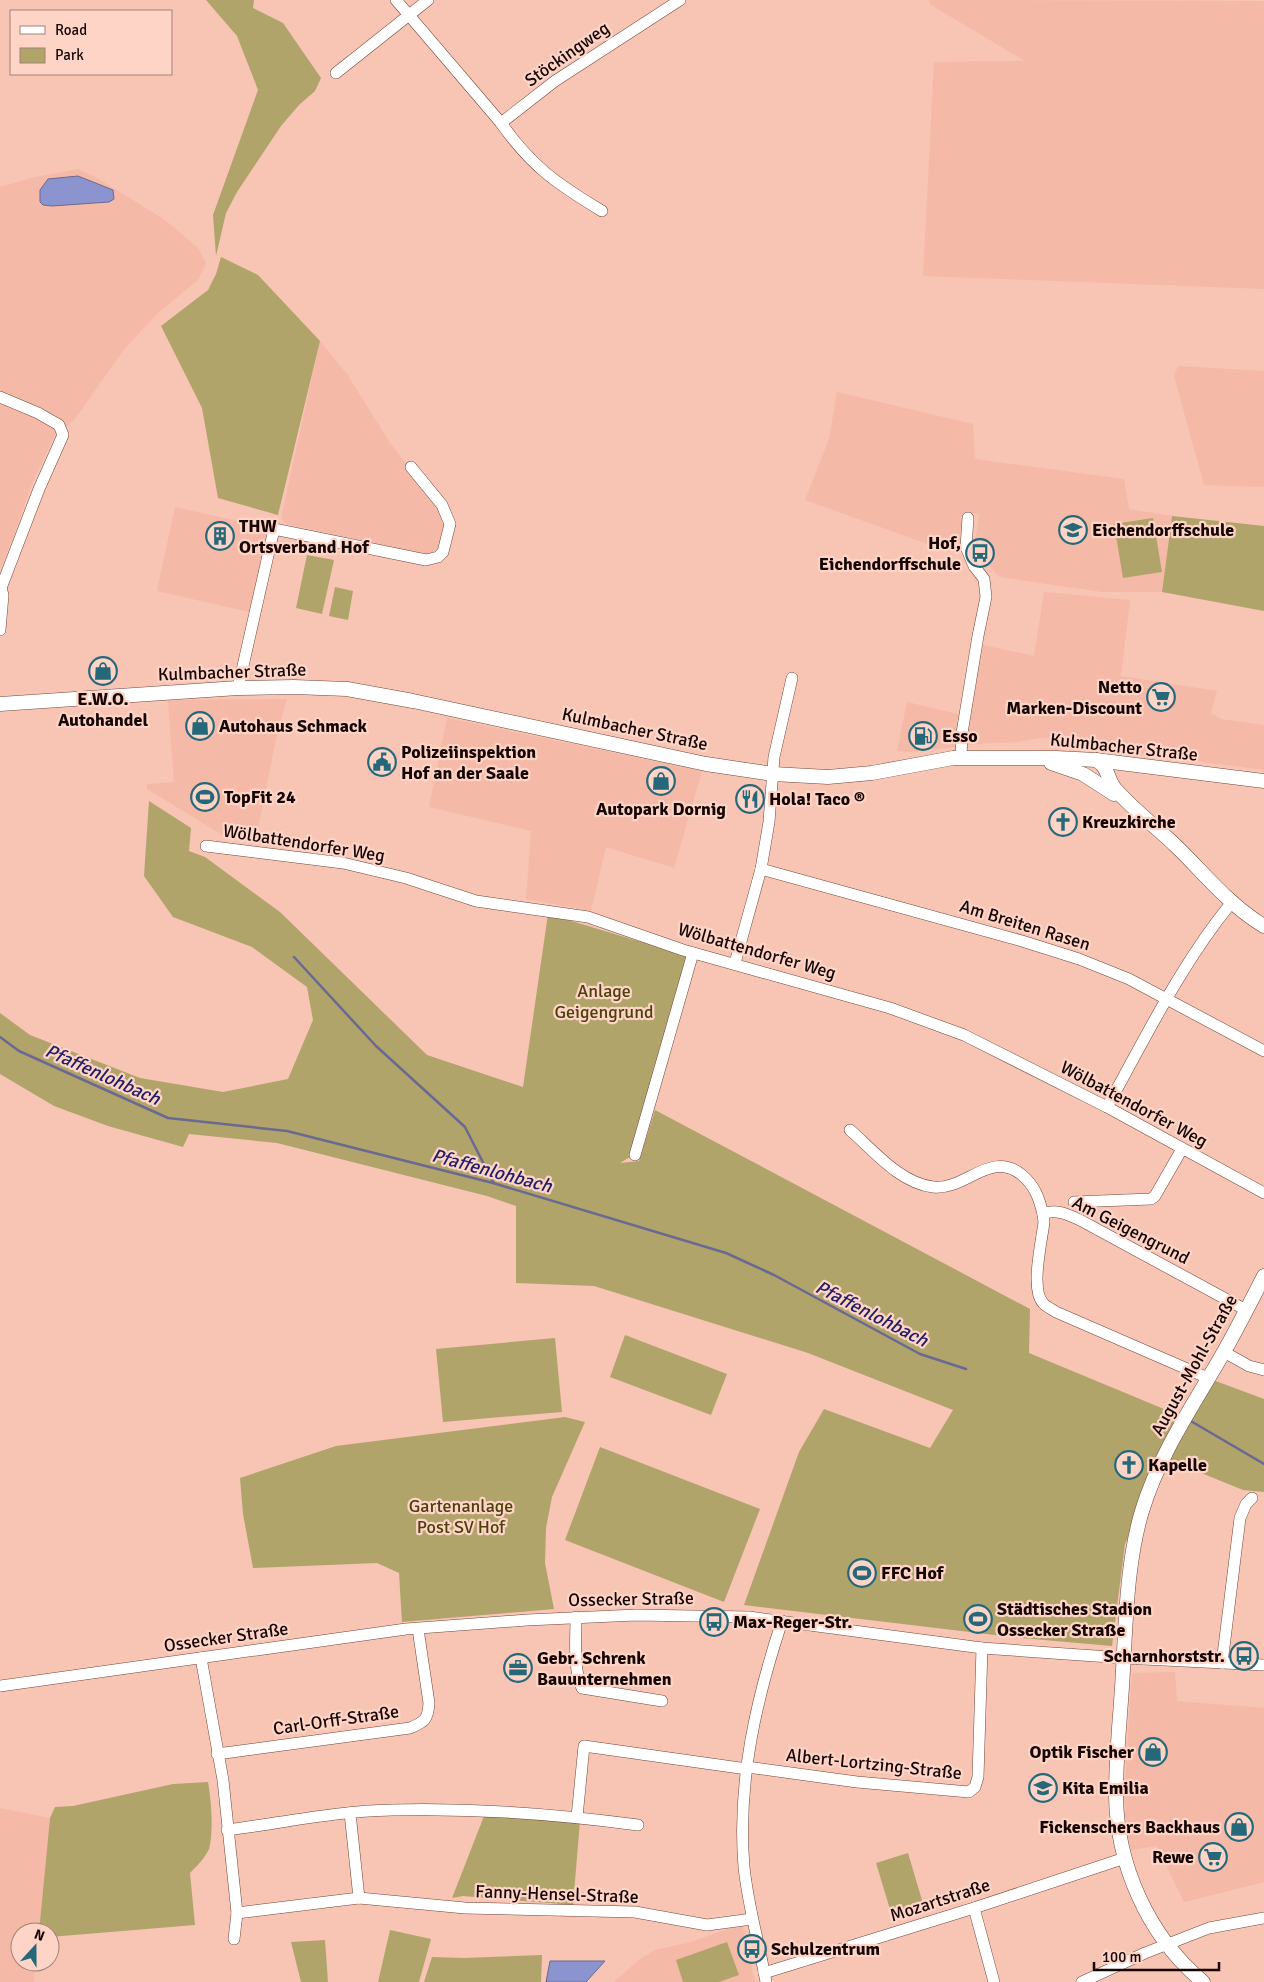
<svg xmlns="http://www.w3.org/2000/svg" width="1264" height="1982" viewBox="0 0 1264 1982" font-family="Signika,sans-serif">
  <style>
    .built { fill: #f5b9a7 }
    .green { fill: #b0a46b }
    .water { fill: #8c94cf; stroke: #696992 }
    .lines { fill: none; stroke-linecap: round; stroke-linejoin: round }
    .stream { stroke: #696992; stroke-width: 2.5 }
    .minor-casing { stroke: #724639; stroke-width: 12 }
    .major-casing { stroke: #724639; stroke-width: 15 }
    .minor { stroke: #fff; stroke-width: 11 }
    .major { stroke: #fff; stroke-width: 14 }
    .labels { text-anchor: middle; stroke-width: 4.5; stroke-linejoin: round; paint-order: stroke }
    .street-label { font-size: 18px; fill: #160603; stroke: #fed4c7 }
    .poi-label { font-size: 18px; font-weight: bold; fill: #160603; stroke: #fed4c7; text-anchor: start }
    .park-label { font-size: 18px; fill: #4a400a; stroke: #fed4c7 }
    .water-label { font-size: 19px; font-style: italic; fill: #222065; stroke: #fed4c7 }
  </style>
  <rect width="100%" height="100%" fill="#f8c4b4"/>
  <!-- built -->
  <g class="built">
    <path d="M929 0 1264 1V289L923 276 934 62 1025 61 931 5Z"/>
    <path d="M78 169 97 178 165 220 198 248 206 263 198 280 159 312 125 348 75 419 53 439 31 486 13 538 0 569V187L35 177Z"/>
    <path d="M320 341 347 374 390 443 439 506 445 523 438 548 428 555 286 524 281 518Z"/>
    <path d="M1178 366 1264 371V487L1204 485 1174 376Z"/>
    <path d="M837 392 973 424 975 459 1124 479 1129 509 1172 516 1162 592H1102L999 577 976 549 975 544 979 514 966 512 958 544 950 552 805 500 829 439Z"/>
    <path d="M175 507 269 528 249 612 157 591Z"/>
    <path d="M1044 592 1130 600 1121 676 1217 691 1211 713 1221 719 1264 725V770L1107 750 1072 740 1039 738 1018 742 989 743 909 752 897 751 907 702 970 717 983 645 1034 656Z"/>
    <path d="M287 699 277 734 255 843 224 836 147 789V784L174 782 168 700Z"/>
    <path d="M447 718 702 771 674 868 606 847 591 911 526 899 531 831 429 807Z"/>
    <path d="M1175 1672 1177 1701 1264 1708V1882L1184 1902 1157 1846 1131 1850 1126 1830 1124 1790 1132 1673Z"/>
    <path d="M0 1808 50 1818 39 1932H20V1962H36L34 1982H0Z"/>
    <path d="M742 1924 755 1982H614L640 1959 655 1950 691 1942Z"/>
  </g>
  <!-- green -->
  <g class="green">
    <path d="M206 0H254L253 8 283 23 321 78 315 91 299 105 281 126 237 192 226 213 216 256 213 215 258 90 237 36Z"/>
    <path d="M221 257 258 275 320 341 278 515 218 498 202 408 161 326 208 290 216 274Z"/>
    <path d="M1172 516 1264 526V611L1162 592Z"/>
    <path d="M1153 518 1162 572 1123 578 1114 524Z"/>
    <path d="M307 555 334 560 322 614 296 608Z"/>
    <path d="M335 587 353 591 348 620 329 616Z"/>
    <path d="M149 801 191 828 189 851 205 857 280 912 427 1055 523 1087 548 914 688 956 630 1157 620 1163 639 1161 655 1110 1030 1309 1029 1353 1188 1419 1213 1380 1264 1399V1492L1243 1490 1167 1459 1125 1544 1112 1646 1021 1638 744 1605 799 1452 824 1409 930 1448 953 1410 808 1353 594 1286 516 1283V1206L487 1196 277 1143 189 1134 183 1147 108 1126 54 1106 0 1074V1013L30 1035 140 1078 223 1092 288 1079 313 1020 307 987 252 947 173 917 144 876Z"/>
    <path d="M625 1335 727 1374 711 1415 610 1377Z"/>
    <path d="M555 1338 562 1412 443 1422 436 1349Z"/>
    <path d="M565 1417 585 1422 552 1497 546 1528 545 1563 554 1609 402 1622 399 1573 377 1563 253 1568 243 1514 240 1478 336 1446Z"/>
    <path d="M600 1447 760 1509 724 1602 565 1540Z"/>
    <path d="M208 1782C211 1799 214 1832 209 1849 205 1858 197 1866 190 1873L195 1925 50 1937V1932H39L50 1818 55 1807 73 1806 173 1784Z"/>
    <path d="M486 1811 580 1821 573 1905 463 1896 452 1898Z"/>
    <path d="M908 1853 924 1907 892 1916 876 1863Z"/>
    <path d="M390 1930 431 1939 419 1982H378Z"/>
    <path d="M325 1940 328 1982H301L291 1942Z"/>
    <path d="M727 1942 739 1975 719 1982H683L676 1960Z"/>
    <path d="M542 1955 541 1982H424L432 1957 464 1958Z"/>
  </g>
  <!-- water -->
  <g class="water">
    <path d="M78 176 113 190 114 199 109 202 52 206 43 205 40 202V190L48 179Z"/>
    <path d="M550 1961H605L586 1982H546Z"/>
  </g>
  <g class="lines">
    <!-- stream -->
    <g class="stream">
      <path d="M294 957 376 1046 465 1127 493 1182"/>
      <path d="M0 1037 19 1051 168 1118 287 1131 493 1183 726 1253 774 1275 920 1354 966 1369"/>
      <path d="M1189 1420 1264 1464"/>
    </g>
    <defs>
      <g id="minor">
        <path d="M396 0 501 123C531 166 557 184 602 211"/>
        <path d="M336 73 428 0"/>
        <path d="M501 123 555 81 680 0"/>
        <path d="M0 397 38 413 59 425 63 435 39 489 1 588 3 595 0 630"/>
        <path d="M238 688 274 529 426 560 438 557 443 552 450 524 442 505 411 467"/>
        <path d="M961 758 962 733 978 636 986 597 984 579 974 566 966 547 968 518"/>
        <path d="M206 846 343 863 406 878 476 901 588 917 683 950 890 1008 964 1035 1107 1107 1264 1193"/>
        <path d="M761 869 1022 941 1079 959 1129 979 1264 1051"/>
        <path d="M735 963 761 869 769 822 774 757 792 678"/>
        <path d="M1107 1107C1146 1037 1181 964 1232 902"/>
        <path d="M850 1130C874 1151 900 1183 933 1187 965 1191 991 1149 1022 1175 1035 1186 1039 1198 1043 1214"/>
        <path d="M635 1155 693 953"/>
        <path d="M1074 1202 1151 1199 1155 1196 1182 1149"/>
        <path d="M1224 1352 1249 1366 1264 1370"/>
        <path d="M1208 1378 1056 1312C1052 1309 1046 1307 1043 1303 1030 1289 1042 1240 1044 1222L1043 1214C1055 1208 1069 1215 1080 1220L1246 1310"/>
        <path d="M576 1617C576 1637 573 1670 582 1688L662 1701"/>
        <path d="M201 1658 223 1780 237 1913 234 1939"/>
        <path d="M1222 1663 1240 1518 1246 1504 1252 1498"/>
        <path d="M0 1686 406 1629 527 1620 636 1615 749 1617 982 1648 1124 1658 1264 1665"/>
        <path d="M217 1754 410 1728C425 1722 428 1719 429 1703L418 1629"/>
        <path d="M747 1767 857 1782 969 1792 975 1787 978 1777 982 1648"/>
        <path d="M350 1813 359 1898"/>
        <path d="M577 1817 584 1746 747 1769"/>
        <path d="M227 1830C281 1823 337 1811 392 1810 475 1808 557 1814 638 1825"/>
        <path d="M974 1908 994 1982"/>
        <path d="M237 1913 359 1898 465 1908 635 1912 707 1925 752 1919"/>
        <path d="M764 1973 974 1908 1125 1858"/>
        <path d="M766 1982C759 1943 748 1906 744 1867 737 1782 756 1700 782 1621"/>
        <path d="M1082 1982 1145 1953 1209 1928 1264 1918"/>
      </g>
      <g id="major">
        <path d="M0 704 238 688 294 687 347 689 413 701 706 764 773 774 828 777 872 773 953 758H1056L1096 760 1264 781"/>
        <path d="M1096 760C1109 767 1107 780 1116 790 1134 810 1156 827 1176 846 1204 873 1229 905 1264 926"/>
        <path d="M1051 763 1083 774 1114 794"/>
        <path d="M1203 1982C1148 1936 1116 1864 1116 1793 1116 1752 1121 1711 1123 1670 1126 1618 1127 1561 1142 1511 1159 1455 1192 1407 1221 1357 1236 1331 1250 1303 1264 1276"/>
      </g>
    </defs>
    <!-- minor casing -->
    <use href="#minor" class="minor-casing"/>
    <!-- major casing -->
    <use href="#major" class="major-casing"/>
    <!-- minor -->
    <use href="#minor" class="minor"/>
    <!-- major -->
    <use href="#major" class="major"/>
  </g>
  <!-- icons -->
  <defs>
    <symbol id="school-ring" viewBox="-11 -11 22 22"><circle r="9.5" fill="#fed4c7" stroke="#246879" stroke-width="1.5"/><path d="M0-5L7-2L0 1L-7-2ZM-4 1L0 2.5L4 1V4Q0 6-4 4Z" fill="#246879"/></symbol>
    <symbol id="building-ring" viewBox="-11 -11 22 22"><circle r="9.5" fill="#fed4c7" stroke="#246879" stroke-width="1.5"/><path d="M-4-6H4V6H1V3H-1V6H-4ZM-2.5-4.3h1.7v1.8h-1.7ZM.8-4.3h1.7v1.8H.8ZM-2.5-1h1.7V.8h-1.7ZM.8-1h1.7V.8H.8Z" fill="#246879"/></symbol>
    <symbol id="bus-ring" viewBox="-11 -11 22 22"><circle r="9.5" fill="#fed4c7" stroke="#246879" stroke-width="1.5"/><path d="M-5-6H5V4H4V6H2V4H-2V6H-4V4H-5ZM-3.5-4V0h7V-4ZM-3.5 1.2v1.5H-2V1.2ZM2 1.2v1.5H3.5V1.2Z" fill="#246879"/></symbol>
    <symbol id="shop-ring" viewBox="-11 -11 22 22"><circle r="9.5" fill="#fed4c7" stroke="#246879" stroke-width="1.5"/><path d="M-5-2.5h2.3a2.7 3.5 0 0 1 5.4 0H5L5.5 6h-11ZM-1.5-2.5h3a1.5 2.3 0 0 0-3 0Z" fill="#246879"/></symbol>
    <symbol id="supermarket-ring" viewBox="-11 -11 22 22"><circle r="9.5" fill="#fed4c7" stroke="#246879" stroke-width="1.5"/><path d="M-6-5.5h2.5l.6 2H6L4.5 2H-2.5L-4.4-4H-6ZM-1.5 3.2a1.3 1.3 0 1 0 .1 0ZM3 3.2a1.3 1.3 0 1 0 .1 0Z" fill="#246879"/></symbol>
    <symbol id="fuel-ring" viewBox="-11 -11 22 22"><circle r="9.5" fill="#fed4c7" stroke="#246879" stroke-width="1.5"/><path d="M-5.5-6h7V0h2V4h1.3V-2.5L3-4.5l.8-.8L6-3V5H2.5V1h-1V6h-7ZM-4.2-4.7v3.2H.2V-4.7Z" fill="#246879"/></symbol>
    <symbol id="civic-ring" viewBox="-11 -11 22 22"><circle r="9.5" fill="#fed4c7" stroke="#246879" stroke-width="1.5"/><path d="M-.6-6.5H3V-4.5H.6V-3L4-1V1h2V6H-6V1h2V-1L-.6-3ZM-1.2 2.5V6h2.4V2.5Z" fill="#246879"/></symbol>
    <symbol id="stadium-ring" viewBox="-11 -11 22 22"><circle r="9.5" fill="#fed4c7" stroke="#246879" stroke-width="1.5"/><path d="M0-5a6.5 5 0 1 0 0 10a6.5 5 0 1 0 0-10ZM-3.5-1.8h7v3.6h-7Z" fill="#246879"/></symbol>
    <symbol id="restaurant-ring" viewBox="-11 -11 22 22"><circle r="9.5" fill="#fed4c7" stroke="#246879" stroke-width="1.5"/><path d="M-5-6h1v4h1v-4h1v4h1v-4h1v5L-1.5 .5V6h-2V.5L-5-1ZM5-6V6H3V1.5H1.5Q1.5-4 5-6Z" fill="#246879"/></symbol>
    <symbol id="church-ring" viewBox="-11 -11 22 22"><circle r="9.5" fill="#fed4c7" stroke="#246879" stroke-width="1.5"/><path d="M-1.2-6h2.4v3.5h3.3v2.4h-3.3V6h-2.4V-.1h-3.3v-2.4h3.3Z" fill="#246879"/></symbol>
    <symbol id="office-ring" viewBox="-11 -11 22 22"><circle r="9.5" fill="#fed4c7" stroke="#246879" stroke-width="1.5"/><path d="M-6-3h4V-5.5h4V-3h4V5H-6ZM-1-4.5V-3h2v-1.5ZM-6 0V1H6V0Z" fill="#246879"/></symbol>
  </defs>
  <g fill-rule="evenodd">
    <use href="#school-ring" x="1057" y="514" width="32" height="32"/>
    <use href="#building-ring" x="204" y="520" width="32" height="32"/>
    <use href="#bus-ring" x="964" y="537" width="32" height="32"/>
    <use href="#shop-ring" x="87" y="655" width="32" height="32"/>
    <use href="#supermarket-ring" x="1145" y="681" width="32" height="32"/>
    <use href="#shop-ring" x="184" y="710" width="32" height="32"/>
    <use href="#fuel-ring" x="907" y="720" width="32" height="32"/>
    <use href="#civic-ring" x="366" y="746" width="32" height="32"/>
    <use href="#shop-ring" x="645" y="765" width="32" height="32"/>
    <use href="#stadium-ring" x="189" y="781" width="32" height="32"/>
    <use href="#restaurant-ring" x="734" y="783" width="32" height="32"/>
    <use href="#church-ring" x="1047" y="806" width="32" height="32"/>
    <use href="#church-ring" x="1113" y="1449" width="32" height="32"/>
    <use href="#stadium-ring" x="846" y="1557" width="32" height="32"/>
    <use href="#stadium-ring" x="962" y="1603" width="32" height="32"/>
    <use href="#bus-ring" x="698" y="1606" width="32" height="32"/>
    <use href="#bus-ring" x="1228" y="1640" width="32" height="32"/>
    <use href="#office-ring" x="502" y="1652" width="32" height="32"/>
    <use href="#shop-ring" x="1137" y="1736" width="32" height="32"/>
    <use href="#school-ring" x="1027" y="1772" width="32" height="32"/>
    <use href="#shop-ring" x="1223" y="1811" width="32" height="32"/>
    <use href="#supermarket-ring" x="1197" y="1841" width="32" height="32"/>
    <use href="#bus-ring" x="736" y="1933" width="32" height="32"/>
  </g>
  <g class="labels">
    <!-- street labels -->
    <g class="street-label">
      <text transform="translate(567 54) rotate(-35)" y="6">Stöckingweg</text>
      <text transform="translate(232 672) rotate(-2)" y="6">Kulmbacher Straße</text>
      <text transform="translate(635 729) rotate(12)" y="6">Kulmbacher Straße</text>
      <text transform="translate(1124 747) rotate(6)" y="6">Kulmbacher Straße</text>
      <text transform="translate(304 843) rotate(9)" y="6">Wölbattendorfer Weg</text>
      <text transform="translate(1025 925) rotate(17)" y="6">Am Breiten Rasen</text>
      <text transform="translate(757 951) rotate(16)" y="6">Wölbattendorfer Weg</text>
      <text transform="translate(1134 1104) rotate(28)" y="6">Wölbattendorfer Weg</text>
      <text transform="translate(1131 1230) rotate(27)" y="6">Am Geigengrund</text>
      <text transform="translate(1194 1365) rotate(-61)" y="6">August-Mohl-Straße</text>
      <text transform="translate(631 1599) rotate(-1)" y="6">Ossecker Straße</text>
      <text transform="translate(226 1637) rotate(-8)" y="6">Ossecker Straße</text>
      <text transform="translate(336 1720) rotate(-8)" y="6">Carl-Orff-Straße</text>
      <text transform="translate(874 1764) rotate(6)" y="6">Albert-Lortzing-Straße</text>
      <text transform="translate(557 1894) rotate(2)" y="6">Fanny-Hensel-Straße</text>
      <text transform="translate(940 1900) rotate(-18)" y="6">Mozartstraße</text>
    </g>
    <!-- poi labels -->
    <g class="poi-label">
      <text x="239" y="532">THW<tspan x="239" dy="21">Ortsverband Hof</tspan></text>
      <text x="1092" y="536">Eichendorffschule</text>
      <text x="961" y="549" text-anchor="end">Hof,<tspan x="961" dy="21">Eichendorffschule</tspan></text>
      <text x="1142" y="693" text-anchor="end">Netto<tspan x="1142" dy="21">Marken-Discount</tspan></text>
      <text x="103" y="705" text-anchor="middle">E.W.O.<tspan x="103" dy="21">Autohandel</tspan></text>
      <text x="219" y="732">Autohaus Schmack</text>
      <text x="942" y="742">Esso</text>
      <text x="401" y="758">Polizeiinspektion<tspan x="401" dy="21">Hof an der Saale</tspan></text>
      <text x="224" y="803">TopFit 24</text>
      <text x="769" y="805">Hola! Taco ®</text>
      <text x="661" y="815" text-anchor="middle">Autopark Dornig</text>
      <text x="1082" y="828">Kreuzkirche</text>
      <text x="1148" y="1471">Kapelle</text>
      <text x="881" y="1579">FFC Hof</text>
      <text x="997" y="1615">Städtisches Stadion<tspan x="997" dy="21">Ossecker Straße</tspan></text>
      <text x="733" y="1628">Max-Reger-Str.</text>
      <text x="1225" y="1662" text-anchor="end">Scharnhorststr.</text>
      <text x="537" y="1664">Gebr. Schrenk<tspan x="537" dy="21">Bauunternehmen</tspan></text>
      <text x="1134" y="1758" text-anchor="end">Optik Fischer</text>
      <text x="1062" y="1794">Kita Emilia</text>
      <text x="1220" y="1833" text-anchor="end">Fickenschers Backhaus</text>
      <text x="1194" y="1863" text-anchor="end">Rewe</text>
      <text x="771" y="1955">Schulzentrum</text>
    </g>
    <!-- park labels -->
    <g class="park-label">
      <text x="604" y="997">Anlage<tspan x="604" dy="21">Geigengrund</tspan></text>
      <text x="461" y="1512">Gartenanlage<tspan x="461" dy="21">Post SV Hof</tspan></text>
    </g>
    <!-- water labels -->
    <g class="water-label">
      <text transform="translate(103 1074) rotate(24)" y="7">Pfaffenlohbach</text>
      <text transform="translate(492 1170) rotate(15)" y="7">Pfaffenlohbach</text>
      <text transform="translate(872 1313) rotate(27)" y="7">Pfaffenlohbach</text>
    </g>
  </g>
  <!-- legend -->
  <rect x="10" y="10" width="162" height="65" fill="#fed4c7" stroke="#a18279"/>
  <rect x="20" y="26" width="25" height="8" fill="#ffffff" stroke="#a18279"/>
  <text x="55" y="35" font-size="15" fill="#160603">Road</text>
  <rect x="20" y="48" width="25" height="15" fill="#b0a46b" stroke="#a18279"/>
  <text x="55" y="60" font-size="15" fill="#160603">Park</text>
  <!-- north arrow -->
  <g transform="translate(35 1947) rotate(21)"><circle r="24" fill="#fed4c7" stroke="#a18279"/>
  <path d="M0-4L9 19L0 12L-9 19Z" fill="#246879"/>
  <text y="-8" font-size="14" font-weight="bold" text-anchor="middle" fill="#160603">N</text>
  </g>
  <!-- scale -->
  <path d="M1094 1962v8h125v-8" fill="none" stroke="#160603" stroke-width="2.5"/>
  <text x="1102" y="1962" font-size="15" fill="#160603" stroke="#fed4c7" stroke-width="4" paint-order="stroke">100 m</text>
</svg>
